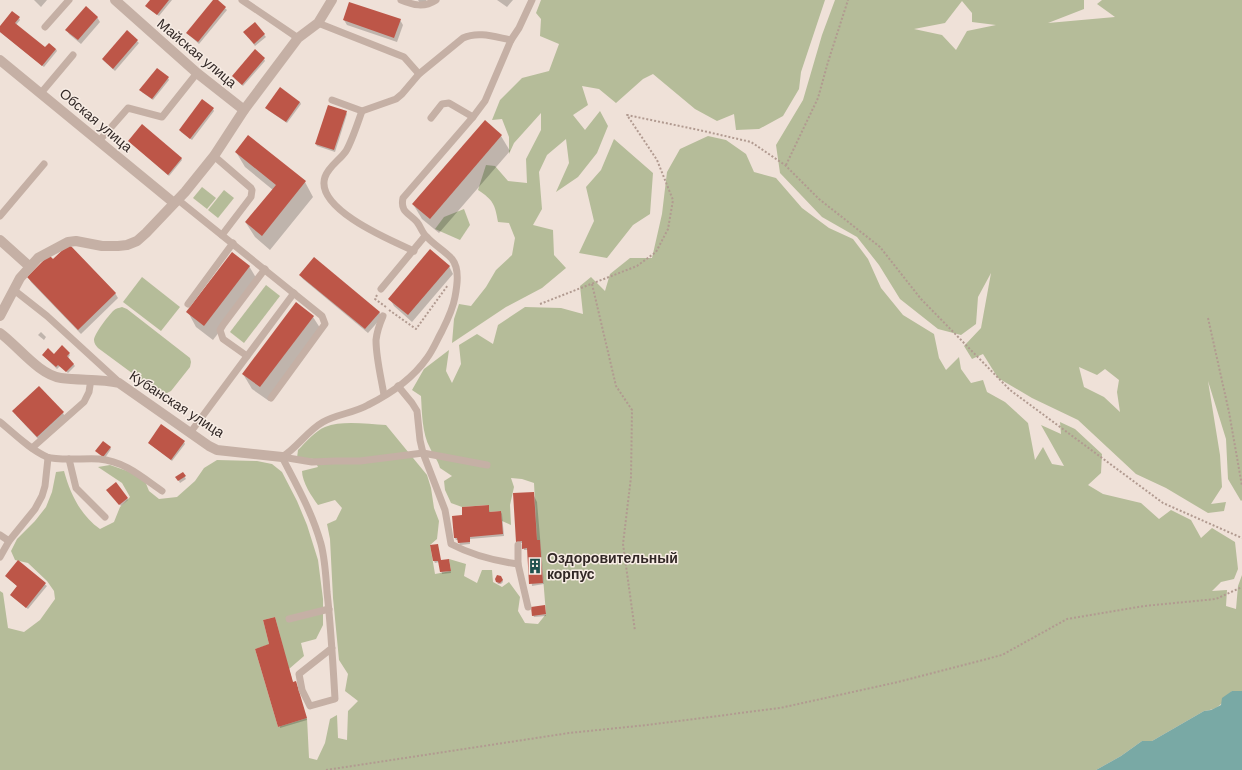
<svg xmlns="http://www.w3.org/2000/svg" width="1242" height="770" viewBox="0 0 1242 770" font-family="'DM Sans',sans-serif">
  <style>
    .green { fill: #b5bc99; fill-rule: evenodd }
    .water { fill: #79a9a5 }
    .shadow { fill: #0003 }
    .building { fill: #bd5648 }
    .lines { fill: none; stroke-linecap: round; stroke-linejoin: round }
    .path { stroke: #b19a90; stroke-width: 2; stroke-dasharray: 2 2; stroke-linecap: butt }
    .service { stroke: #c5b0a5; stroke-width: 7 }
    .minor { stroke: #c5b0a5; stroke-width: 10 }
    .labels { text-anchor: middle; stroke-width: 3; stroke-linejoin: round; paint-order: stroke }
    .street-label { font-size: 14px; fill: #322826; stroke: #f7ece4 }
    .poi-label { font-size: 14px; font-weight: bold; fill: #322826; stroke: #f7ece4; text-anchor: start }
  </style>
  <rect width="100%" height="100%" fill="#efe1d8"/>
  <!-- green -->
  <g class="green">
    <path d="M541 0H825L801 72 799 89 783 116 759 129 736 130 734 114 717 121 695 109 653 74 643 79 616 103 599 89 582 86 588 105 573 115 585 130 600 111 608 126 597 153 578 177 556 192 569 163 566 139 547 155 539 172 542 209 533 225 553 230 554 255 566 268 542 288 506 307 452 343 454 319 459 304 471 306 486 287 496 270 512 255 515 238 509 223 498 222C495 204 493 200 478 190L486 165 495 166 508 181 527 183 526 159 541 130V113L514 143 509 154V137L502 119 492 120 500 100 522 78 549 71 559 44 540 36 541 19 536 13Z"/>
    <path d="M835 0H1084V9L1048 23 1115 17 1097 4 1102 0H1242V500L1241 501 1228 479 1226 439 1208 381 1220 455 1222 487 1211 504 1226 502 1224 511 1208 513 1166 488 1136 474 1078 420 1032 398 998 378 983 354 972 359 964 346 981 328 991 273 978 297 976 324 961 335 938 329 900 299 879 265 857 237 822 217 780 173 776 145 803 100 822 35ZM962 1 972 13V22L996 25 967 31 956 50 942 35 914 29 945 23ZM1079 367 1097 375 1105 369 1119 380 1117 392 1120 412 1104 397 1084 387Z"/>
    <path d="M708 136 726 140 746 154 754 172 776 178 802 208 829 228 853 239 868 259 881 288 903 315 934 334 939 358 946 370 959 357 961 369 971 383 983 380 987 392 1005 402 1028 423 1035 460 1043 447 1052 464 1064 466 1041 425 1061 434 1060 422 1075 429 1102 454 1101 473 1088 485 1103 494 1141 503 1159 519 1171 510 1191 520 1201 538 1212 528 1235 542 1238 569 1234 579 1221 582 1212 591 1227 590 1226 606 1236 609 1238 586 1242 575V691H1232C1224 702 1218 710 1204 711L1152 741H1142L1121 756 1096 770H0V591L3 593 8 628 24 632 40 620 55 599 54 591 47 581 28 563 15 560 11 551 17 539 35 521 46 507 52 492 56 472 64 471C70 493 80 515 100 529L114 522 120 507 130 497 122 483 98 467 110 465 133 473 145 481 149 491 159 499 177 497 195 481 204 468 217 460 257 461 272 464 282 472 297 501 307 525 318 560 323 599V625L316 639 301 643 304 656 289 669 275 617 263 620 269 644 277 642 255 649 278 727 307 718 309 758 317 760 325 743 330 719 337 715 338 738 347 740 348 711 358 701 345 691 348 674 339 660 333 598 330 539 327 524 336 520 342 508 335 500 318 505C312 497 302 482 302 471L318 467 314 459 297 458 298 450C306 442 315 431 325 427 342 420 367 424 386 425L427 475 431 488 434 508 439 521 437 539 430 545 435 574 451 571 449 559 466 564 464 576 477 583 482 570H492L493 582 502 587 509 582 520 597 518 611 525 623 538 624 546 614 540 540H537L534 483 522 479 511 478 514 487 510 505 511 525 502 521 501 511 489 512 488 505 462 507 451 503 445 490 444 481 452 476 440 468C438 460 433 455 430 448 422 433 422 413 421 396L412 390 424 369 449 350 446 371 452 383 461 364 459 345 477 334 493 344 498 325 525 307 561 308 583 314 580 286 591 277 605 291 610 274 630 258H652L662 214 667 172 680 149Z"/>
    <path d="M614 139 653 173 650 214 633 225 607 258 579 253 594 221 586 187 601 170Z"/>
    <path d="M202 187 216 198 207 209 193 198Z"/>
    <path d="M224 190 234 198 218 218 208 210Z"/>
    <path d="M464 209 470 225 460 240 435 229 444 217Z"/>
    <path d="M142 277 180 307 161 331 123 302Z"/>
    <path d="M266 285 280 296 244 343 230 332Z"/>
    <path d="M122 307 127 309 190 358 191 362 190 367 171 391 167 393H159L98 348C96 346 94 343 94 340 94 334 109 315 113 311 116 308 119 308 122 307Z"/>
  </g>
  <!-- water -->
  <path class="water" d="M1232 691H1242V770H1096L1121 756 1142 741H1152L1204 711 1211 710 1221 705 1222 698Z"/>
  <!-- shadow -->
  <g class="shadow">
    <path d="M34 0H47L41 7Z"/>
    <path d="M151 0H172L159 16 148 8Z"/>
    <path d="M214 0H216L227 10 199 44 187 33Z"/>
    <path d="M418 0H426V3H420Z"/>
    <path d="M497 0H513L507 7Z"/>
    <path d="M97 17 100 22 81 44 69 34 67 30Z"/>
    <path d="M19 18 20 20 16 25 45 49H56L57 51 44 67 0 32V27Z"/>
    <path d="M344 20H400L403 25 397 42 347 25Z"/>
    <path d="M255 24 266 37 255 46 246 34Z"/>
    <path d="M127 32 139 43 115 71 103 60Z"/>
    <path d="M264 59 265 61 243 86 234 78Z"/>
    <path d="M168 78 169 80 153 100 142 92Z"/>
    <path d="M300 102 301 104 287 123 268 110Z"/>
    <path d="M213 109 214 111 192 140 181 132 180 130Z"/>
    <path d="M346 112 347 114 335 152 317 146 316 144Z"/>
    <path d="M485 122 501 136 510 151 439 233 422 219 413 204Z"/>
    <path d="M129 141 181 158 182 160 169 176Z"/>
    <path d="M236 152 305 182 313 197 270 250 255 237 246 223 273 190 245 167Z"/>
    <path d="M53 261 115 293 118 298 81 334 31 282 28 277Z"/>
    <path d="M249 266 258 281 213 340 196 327 188 312Z"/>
    <path d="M449 266 453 274 412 322 394 306 390 299Z"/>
    <path d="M300 275 379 312 382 317 368 333 303 279Z"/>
    <path d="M313 317 322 331 269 401 252 389 243 374Z"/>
    <path d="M41 332 46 337 44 340 38 335Z"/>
    <path d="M69 354 70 355 68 358 75 366 68 373 60 366 57 369 43 355Z"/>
    <path d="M63 413 65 417 40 441 16 415Z"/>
    <path d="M184 442 185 444 172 461 149 443Z"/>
    <path d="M110 447 111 449 105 458 98 453Z"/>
    <path d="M183 474 186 479 180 483 177 477Z"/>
    <path d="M109 492 127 498 128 500 121 506Z"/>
    <path d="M533 494 537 502 544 584 532 586 528 550H524L523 543H518L517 541Z"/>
    <path d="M488 506 490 513 501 512 502 514 504 536 470 539V544L460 545 458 540H456L455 538 464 516Z"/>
    <path d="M431 546 441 561 449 562 451 573 442 574 439 562 435 563 434 561Z"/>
    <path d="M18 562 47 586 28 609 13 597 18 587 6 576Z"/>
    <path d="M502 579 503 582 501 584H498L497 582Z"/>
    <path d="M544 607 546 616 534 617 533 615Z"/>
    <path d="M275 618 293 683 296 684 307 720 280 728 270 645Z"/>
  </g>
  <!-- building -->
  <g class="building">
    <path d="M150 0H169L157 15 145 6Z"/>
    <path d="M213 0H218L226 7 198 42 186 33Z"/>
    <path d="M349 2 401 19 394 38 343 20Z"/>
    <path d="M86 6 98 17 78 40 65 30Z"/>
    <path d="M12 11 20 17 15 23 45 47 49 43 56 49 42 66 0 32V26Z"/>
    <path d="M255 22 265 34 254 44 243 32Z"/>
    <path d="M127 30 138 40 113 69 102 59Z"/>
    <path d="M255 49 265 58 242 85 232 76Z"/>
    <path d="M157 68 169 77 152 99 139 90Z"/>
    <path d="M280 87 300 102 286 122 265 108Z"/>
    <path d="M202 99 214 108 190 139 179 130Z"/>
    <path d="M328 105 347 111 334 150 315 144Z"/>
    <path d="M485 120 502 135 430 219 412 204Z"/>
    <path d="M142 124 182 158 168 175 128 141Z"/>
    <path d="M248 135 306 181 262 236 245 222 276 185 235 152Z"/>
    <path d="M69 244 116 293 78 330 27 277 49 255 53 259Z"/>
    <path d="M430 249 450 266 408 315 388 299Z"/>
    <path d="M232 252 250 266 204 326 186 312Z"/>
    <path d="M314 257 380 312 365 329 299 275Z"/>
    <path d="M296 302 314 316 260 387 242 374Z"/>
    <path d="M62 345 70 353 67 356 74 364 66 372 58 365 56 367 42 355 48 348 54 354Z"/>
    <path d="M39 386 64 412 37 437 12 411Z"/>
    <path d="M161 424 185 441 171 460 148 443Z"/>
    <path d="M103 441 111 447 103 457 95 451Z"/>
    <path d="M183 472 186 476 178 481 175 477Z"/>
    <path d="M116 482 128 498 119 505 106 490Z"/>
    <path d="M534 492 537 540H540L543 583 529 584 527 548 522 549V541L516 542 513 493Z"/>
    <path d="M489 505V512L501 511 503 534 470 537V542L458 543 457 538H454L452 516 462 515V507Z"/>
    <path d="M438 544 441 560 449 559 451 571 440 572 438 561H433L430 545Z"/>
    <path d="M18 560 46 583 26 608 10 595 17 586 5 576Z"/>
    <path d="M497 575 501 576 503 580 500 583 496 582 495 579Z"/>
    <path d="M545 605 546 614 532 616 531 607Z"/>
    <path d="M275 617 293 682 296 681 307 718 278 727 255 649 269 644 263 620Z"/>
  </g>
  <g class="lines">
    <!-- path -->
    <g class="path">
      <path d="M786 165 818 98 828 62 848 0"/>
      <path d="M592 284 616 386 632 410 631 477 623 544 635 631"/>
      <path d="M377 295 375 299 386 307"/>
      <path d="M540 304 637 266 656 252 668 229 673 200 657 160 627 115 699 130 751 142 785 165 819 199 880 247 921 299 1010 390 1163 503 1242 538"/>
      <path d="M389 310 416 329 448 285"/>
      <path d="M1208 318 1229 412 1242 486"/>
      <path d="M326 770 569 733 647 725 780 708 898 682 1002 655 1067 619 1144 606 1216 599 1242 587"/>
    </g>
    <!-- service -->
    <g class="service">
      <path d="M242 0 298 38"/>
      <path d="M401 0C413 5 424 8 436 0"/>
      <path d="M318 23 404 57 419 74"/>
      <path d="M45 27 69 0"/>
      <path d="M41 93 73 55"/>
      <path d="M332 100 362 111"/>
      <path d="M431 118 442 104 449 103 473 117"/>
      <path d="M99 141 128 108 162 117 197 73"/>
      <path d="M214 156 251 188 252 190 251 197 222 235"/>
      <path d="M177 199 322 316 325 324 271 398"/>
      <path d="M0 216 44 164"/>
      <path d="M414 251C392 241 314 209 325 177 329 166 340 160 346 151 352 141 358 122 362 111L396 99 402 94 419 74 463 38C478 31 495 37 511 40"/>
      <path d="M381 289 425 236"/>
      <path d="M14 290 47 316 119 382"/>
      <path d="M188 304 233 243"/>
      <path d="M383 316C380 323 377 331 376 340 376 358 381 377 384 395"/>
      <path d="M247 356 223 339 220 330 223 325 265 269"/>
      <path d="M398 386 412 403 417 411 420 440 423 453 445 510 451 544C472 555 495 561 518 564"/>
      <path d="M0 422C15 434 29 449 47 457 57 461 86 458 99 459 124 461 142 477 162 491"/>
      <path d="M190 433 294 293"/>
      <path d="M32 448 84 402 89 392 91 379"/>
      <path d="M282 457C297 448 307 431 323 422 337 414 354 413 368 405 390 394 413 378 427 358 433 350 437 340 442 331 447 321 453 309 455 297 457 286 460 269 452 259 445 251 434 245 427 237 422 233 421 227 417 222 409 213 400 212 403 198L473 117 485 101 511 40 519 28 532 0"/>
      <path d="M282 457C297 486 312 512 321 544 325 559 326 577 327 592 331 628 333 664 335 699L310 706 302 690 299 674 332 648"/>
      <path d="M282 457 312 462 335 461H360L423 453 487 465"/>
      <path d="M69 459 76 488 105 517"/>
      <path d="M0 535 9 541"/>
      <path d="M518 545V564L528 607"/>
      <path d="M0 557 9 541 35 509 42 496 45 486 48 458"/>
      <path d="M289 619 329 609"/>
    </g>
    <!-- minor -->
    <g class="minor">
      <path d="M115 0 197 73 244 110"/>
      <path d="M0 60 174 203"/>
      <path d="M0 240 29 266"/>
      <path d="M0 316 20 278 38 258 68 242 76 241 102 246H118L127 245 137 241 146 233 185 192 214 156 244 110 298 38 318 23 332 0"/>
      <path d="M0 333C18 346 39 375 61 378 80 381 100 378 119 383L209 446 217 450 282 457"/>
    </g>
  </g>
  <!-- icons -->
  <defs>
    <symbol id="building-bare" viewBox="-9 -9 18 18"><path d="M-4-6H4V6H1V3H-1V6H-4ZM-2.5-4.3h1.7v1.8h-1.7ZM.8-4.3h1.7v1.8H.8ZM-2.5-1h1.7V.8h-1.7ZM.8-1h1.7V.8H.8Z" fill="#1f504d" stroke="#f7ece4" stroke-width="2.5" paint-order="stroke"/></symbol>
  </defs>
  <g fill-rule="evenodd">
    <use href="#building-bare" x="524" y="555" width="22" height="22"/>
  </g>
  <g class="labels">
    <!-- street labels -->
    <g class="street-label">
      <text transform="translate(197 53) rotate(40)" y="5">Майская улица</text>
      <text transform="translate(96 120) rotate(40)" y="5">Обская улица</text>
      <text transform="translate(177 404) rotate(33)" y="5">Кубанская улица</text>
    </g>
    <!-- poi labels -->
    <g class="poi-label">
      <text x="547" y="563">Оздоровительный<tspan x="547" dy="16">корпус</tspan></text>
    </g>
  </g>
</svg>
